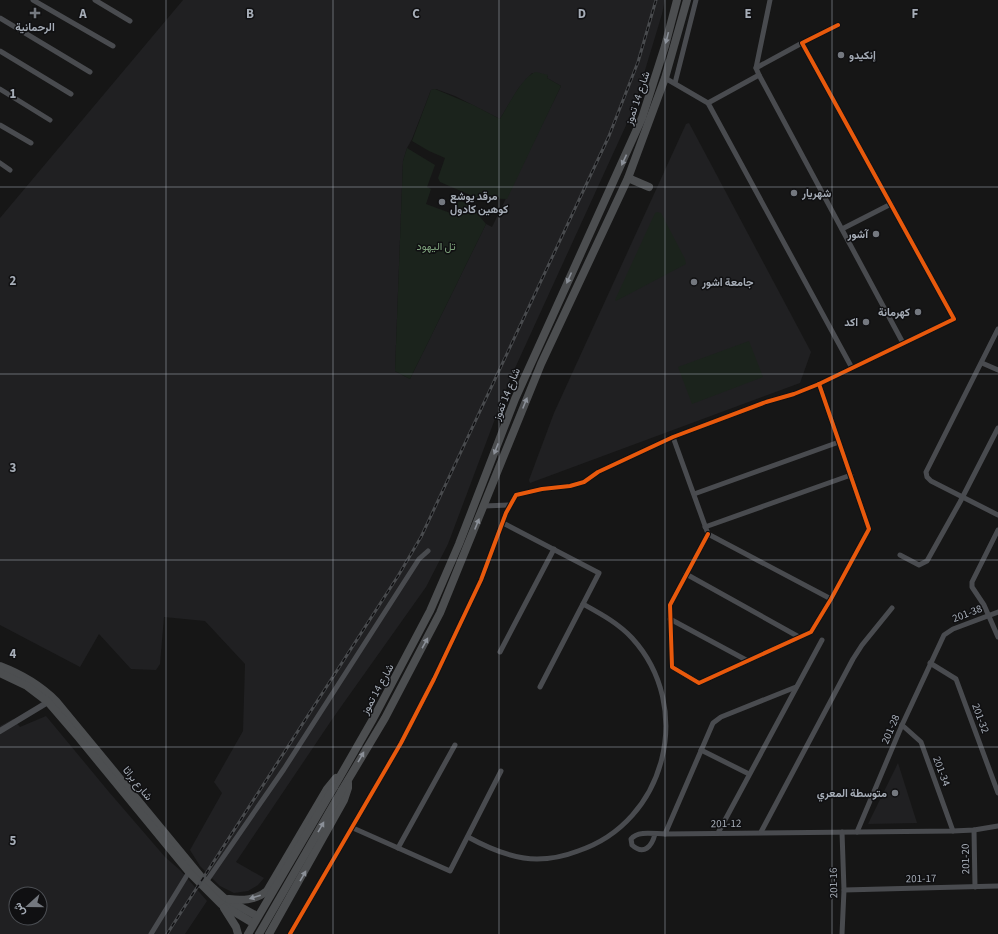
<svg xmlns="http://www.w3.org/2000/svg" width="998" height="934" viewBox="0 0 998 934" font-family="'Source Sans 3',Vazirmatn,sans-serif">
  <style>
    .built { fill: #202022; fill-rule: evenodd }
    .green { fill: #1b231c }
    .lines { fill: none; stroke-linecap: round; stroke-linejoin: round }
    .minor { stroke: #494b4f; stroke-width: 5 }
    .tertiary { stroke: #494b4f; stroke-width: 6 }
    .primary { stroke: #4c4e50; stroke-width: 8 }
    .rail-casing { stroke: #494b4e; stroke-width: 3 }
    .rail { stroke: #101012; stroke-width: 1.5; stroke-dasharray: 4.5; stroke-linecap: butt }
    .primary-bridge { stroke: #4c4e50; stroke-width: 8 }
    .cycleway-casing { stroke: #101012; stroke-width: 6 }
    .cycleway { stroke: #e8590c; stroke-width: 4 }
    .oneway { fill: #8b9098 }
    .grid { fill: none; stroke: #a6adb7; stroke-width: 1; stroke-opacity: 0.55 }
    .poi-dot { fill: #74787f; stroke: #101012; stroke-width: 1.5 }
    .labels { text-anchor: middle; stroke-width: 3; stroke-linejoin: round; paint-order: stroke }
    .poi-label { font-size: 11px; font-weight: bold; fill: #a6adb7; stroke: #101012; text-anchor: start }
    .street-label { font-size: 11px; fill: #a6adb7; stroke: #101012 }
    .park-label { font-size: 11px; fill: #7ea37c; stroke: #101012 }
    .grid-label { font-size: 13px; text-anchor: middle; font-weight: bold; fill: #a6adb7; stroke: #101012; stroke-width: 3; stroke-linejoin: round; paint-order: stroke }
  </style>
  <rect width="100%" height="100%" fill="#161616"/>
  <!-- built -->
  <g class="built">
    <path d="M183 0H665L662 14 633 110 510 379 448 544 426 587 333 718 236 862 264 878 258 885 248 891 234 893 220 886 200 866 190 850 222 793 214 782 243 731 245 664 205 621 164 617 160 664 156 670 131 669 99 634 80 667 0 625V218ZM532 73 548 76 547 78 561 86 492 227 486 224 410 379 395 371 403 161 407 148 412 139 431 90 436 89 455 96 500 119 518 89Z"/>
    <path d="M689 123 811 352 800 383 530 483 529 480 554 413 686 124Z"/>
    <path d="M46 716 109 792 165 857 181 871 207 901 185 934H0V726L13 719 20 727ZM16 894H40V918H16Z"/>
    <path d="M898 763 917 823 868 824Z"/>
  </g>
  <!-- green -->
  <g class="green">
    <path d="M536 72 548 75 547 78 561 86 507 199 477 198 440 182 438 178 445 158 429 151 412 141 431 90 435 89 473 105 500 119C507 108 523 75 536 72Z"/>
    <path d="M407 148 435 165 427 187 431 189 426 204 453 214 459 200 470 205 486 224 410 379 395 371 403 161Z"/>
    <path d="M657 212 661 213 685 259 686 264 616 301 615 300 655 213Z"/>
    <path d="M749 341 763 377 692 404 678 367Z"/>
  </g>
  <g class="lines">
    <!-- minor -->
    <g class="minor">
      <path d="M33 0 113 46"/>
      <path d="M95 0 130 21"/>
      <path d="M0 18 90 72"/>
      <path d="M0 51 71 94"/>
      <path d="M756 68 770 0"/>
      <path d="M759 75 756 68 802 43"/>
      <path d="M665 78 708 103 852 368"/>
      <path d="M675 83 696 0"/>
      <path d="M0 89 50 120"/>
      <path d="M708 103 759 75 903 343"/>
      <path d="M0 125 31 143"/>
      <path d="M0 163 10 170"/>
      <path d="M842 229 891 204"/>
      <path d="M998 329 926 472 927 477 931 481 998 515"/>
      <path d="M982 363 998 370"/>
      <path d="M673 437 708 534 831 599"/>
      <path d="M694 494 839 442"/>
      <path d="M484 506 509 505"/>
      <path d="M503 523 599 573 540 687"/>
      <path d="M705 527 851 475"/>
      <path d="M998 530 972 582V587L984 605 998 637"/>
      <path d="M708 534 670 605 672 667 699 683 811 632 831 599 869 529 819 384"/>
      <path d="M900 555 919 565 927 561 960 502 998 428"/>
      <path d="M686 574 799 637"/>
      <path d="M670 619 748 661"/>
      <path d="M500 652 554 549"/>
      <path d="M930 663 956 679 998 793"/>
      <path d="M796 687 721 717 713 723 665 834 953 831 974 830 998 826"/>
      <path d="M902 725 921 742 953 831"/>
      <path d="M701 750 749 774"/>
      <path d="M353 828 450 871 501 771"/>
      <path d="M974 830 975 887"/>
      <path d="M761 832 853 659 862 645 892 608"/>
      <path d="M842 832 844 890 842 934"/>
      <path d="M857 832 902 725 944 635 953 629 998 612"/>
      <path d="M718 833 822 640"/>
      <path d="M655 834C652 846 644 856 632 845L631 839C638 830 655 834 665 834"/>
      <path d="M468 837C488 848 513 859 537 859 551 859 565 856 578 851 666 822 695 707 632 638 618 623 601 614 583 604"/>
      <path d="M398 848 455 745"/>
      <path d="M206 882 284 769 419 559 428 551"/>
      <path d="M844 890 998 886"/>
      <path d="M151 934 189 872"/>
      <path d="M290 934 401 743 434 679 481 580 506 513 516 495 542 489 570 486 584 482 598 472 673 437 766 402 794 394 819 384 954 319 802 43 838 25"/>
    </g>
    <!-- tertiary -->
    <path class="tertiary" d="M0 731 48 702"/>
    <!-- primary -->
    <g class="primary">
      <path d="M628 178 649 187"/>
      <path d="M0 666C21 674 40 685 56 701L202 878 224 898 257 916"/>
      <path d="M0 673 27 686 48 702 79 738 189 872 221 904 253 923"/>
      <path d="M334 787 373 719 430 611 459 544 515 399 642 118 665 46 677 0"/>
      <path d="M342 790 385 718 440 613 541 364 628 178 665 78 687 0"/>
      <path d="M229 899C242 901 256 900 267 891L327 789 336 778"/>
      <path d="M224 908 236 927 238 934"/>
      <path d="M269 934 344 800 348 788V783"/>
    </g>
    <defs>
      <path id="rail" d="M167 934 398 576 421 537 609 136 638 62 656 0"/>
    </defs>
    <!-- rail casing -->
    <use href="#rail" class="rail-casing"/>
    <!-- rail -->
    <use href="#rail" class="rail"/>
    <!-- primary-bridge -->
    <g class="primary-bridge">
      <path d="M248 934 334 787"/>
      <path d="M259 934 342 790"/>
    </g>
    <defs>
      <g id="cycleway">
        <path d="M708 534 670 605 672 667 699 683 811 632 831 599 869 529 819 384"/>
        <path d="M290 934 401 743 434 679 481 580 506 513 516 495 542 489 570 486 584 482 598 472 673 437 766 402 794 394 819 384 954 319 802 43 838 25"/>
      </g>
    </defs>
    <!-- cycleway casing -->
    <use href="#cycleway" class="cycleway-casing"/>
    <!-- cycleway -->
    <use href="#cycleway" class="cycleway"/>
  </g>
  <!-- one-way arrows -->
  <defs><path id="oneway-solid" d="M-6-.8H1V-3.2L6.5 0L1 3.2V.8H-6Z"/></defs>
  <g class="oneway">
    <use href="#oneway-solid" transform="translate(667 38) rotate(104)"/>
    <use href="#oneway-solid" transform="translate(624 160) rotate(115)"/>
    <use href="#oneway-solid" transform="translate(569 278) rotate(114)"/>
    <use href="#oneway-solid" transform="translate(525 403) rotate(-68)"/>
    <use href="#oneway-solid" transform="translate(496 449) rotate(111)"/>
    <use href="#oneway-solid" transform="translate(477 524) rotate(-68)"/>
    <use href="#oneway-solid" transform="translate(425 643) rotate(-61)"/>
    <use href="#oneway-solid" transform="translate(361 757) rotate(-60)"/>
    <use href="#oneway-solid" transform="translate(321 827) rotate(-60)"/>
    <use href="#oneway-solid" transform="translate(303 876) rotate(-60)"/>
    <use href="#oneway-solid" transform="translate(255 897) rotate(163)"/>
  </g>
  <!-- grid -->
  <path class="grid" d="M166 0V934M333 0V934M499 0V934M665 0V934M832 0V934M0 187H998M0 374H998M0 560H998M0 747H998"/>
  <!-- markers -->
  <g class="poi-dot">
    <path d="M33 7h4v4h4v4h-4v4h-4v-4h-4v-4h4z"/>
    <circle cx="841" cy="55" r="4"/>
    <circle cx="794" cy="193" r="4"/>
    <circle cx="442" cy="202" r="4"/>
    <circle cx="876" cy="234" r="4"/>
    <circle cx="694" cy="282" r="4"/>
    <circle cx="918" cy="312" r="4"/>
    <circle cx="866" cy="322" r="4"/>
    <circle cx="895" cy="793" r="4"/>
  </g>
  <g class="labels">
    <!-- poi labels -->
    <g class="poi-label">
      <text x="35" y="31" text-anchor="middle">الرحمانية</text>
      <text x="849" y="59">إنكيدو</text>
      <text x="802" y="197">شهريار</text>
      <text x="450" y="200">مرقد يوشع<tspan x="450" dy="13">كوهين كادول</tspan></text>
      <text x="868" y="238" text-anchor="end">آشور</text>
      <text x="702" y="286">جامعة اشور</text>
      <text x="910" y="316" text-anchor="end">كهرمانة</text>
      <text x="858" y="326" text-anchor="end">اكد</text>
      <text x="887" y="797" text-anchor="end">متوسطة المعري</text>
    </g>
    <!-- street labels -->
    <g class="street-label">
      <text transform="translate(637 98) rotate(-71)" y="4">شارع 14 تموز</text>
      <text transform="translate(506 394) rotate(-68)" y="4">شارع 14 تموز</text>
      <text transform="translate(967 613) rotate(-21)" y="4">201-38</text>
      <text transform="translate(377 689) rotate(-61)" y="4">شارع 14 تموز</text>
      <text transform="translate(981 718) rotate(70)" y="4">201-32</text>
      <text transform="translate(890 729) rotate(-67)" y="4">201-28</text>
      <text transform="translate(942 771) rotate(70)" y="4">201-34</text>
      <text transform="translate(138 783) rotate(51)" y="4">شارع براثا</text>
      <text transform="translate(726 823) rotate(-1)" y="4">201-12</text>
      <text transform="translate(965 859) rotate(-91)" y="4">201-20</text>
      <text transform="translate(921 878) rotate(-1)" y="4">201-17</text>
      <text transform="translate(833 883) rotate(-91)" y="4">201-16</text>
    </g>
    <!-- park labels -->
    <g class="park-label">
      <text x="436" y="250">تل اليهود</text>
    </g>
  </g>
  <g class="grid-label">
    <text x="83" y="18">A</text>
    <text x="250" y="18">B</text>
    <text x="416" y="18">C</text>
    <text x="582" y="18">D</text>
    <text x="748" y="18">E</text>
    <text x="915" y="18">F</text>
    <text x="13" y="98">1</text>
    <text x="13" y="285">2</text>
    <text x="13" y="472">3</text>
    <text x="13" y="658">4</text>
    <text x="13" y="845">5</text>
  </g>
  <!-- north arrow -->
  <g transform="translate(28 906) rotate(249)"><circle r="19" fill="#101012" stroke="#4c4f54"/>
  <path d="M0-3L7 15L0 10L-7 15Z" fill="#74787f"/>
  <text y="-6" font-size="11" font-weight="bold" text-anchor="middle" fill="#a6adb7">ش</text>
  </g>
</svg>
